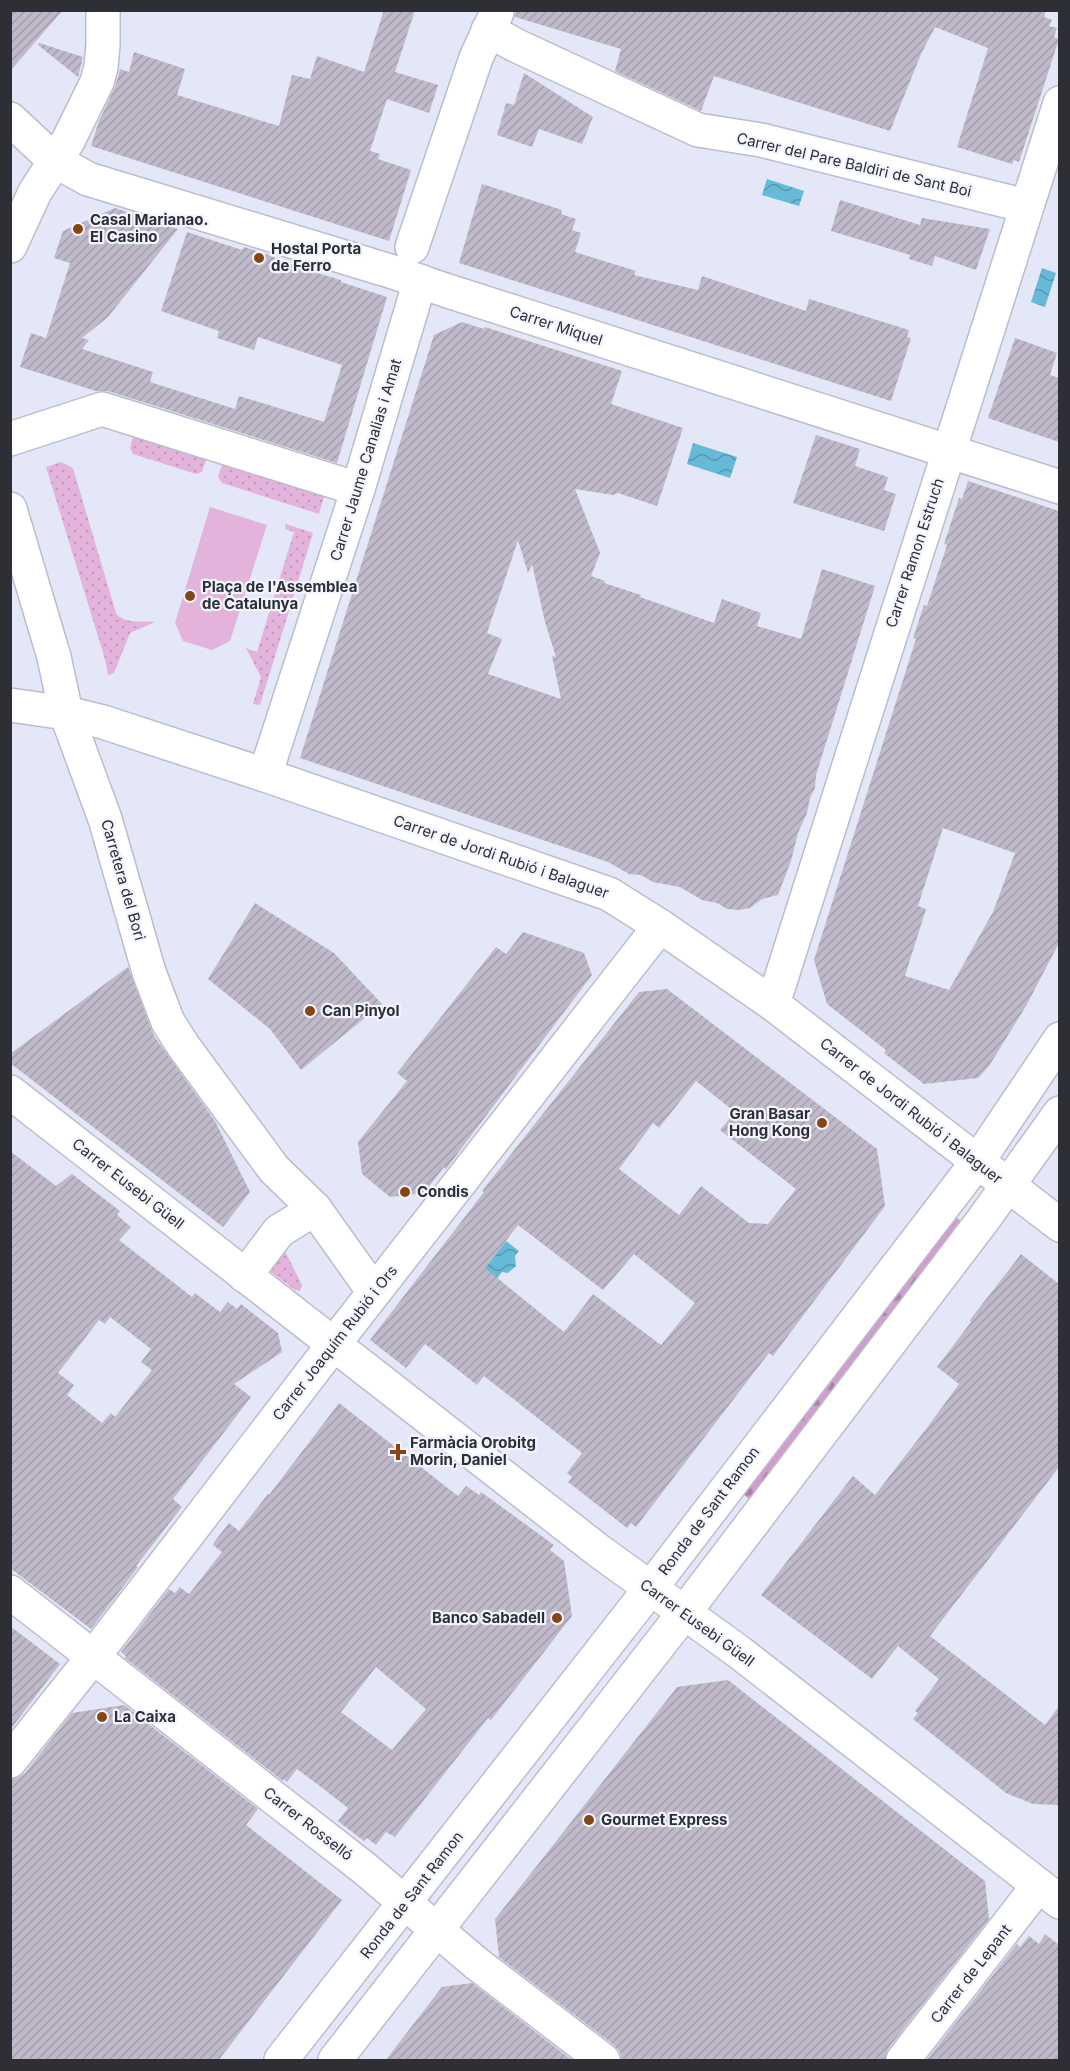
<svg xmlns="http://www.w3.org/2000/svg" width="1070" height="2071" viewBox="0 0 1070 2071" font-family="Inter,sans-serif">
  <style>
    .grass { fill: url(#grass-dots) }
    .forest { fill: url(#forest-firs) }
    .pitch { fill: #e3b3dc }
    .water { fill: url(#water-waves) }
    .building { fill: url(#building-hatch); fill-rule: evenodd }
    .lines { fill: none; stroke-linecap: round; stroke-linejoin: round }
    .minor-casing { stroke: #babdce; stroke-width: 36 }
    .minor { stroke: #fff; stroke-width: 33 }
    .poi-dot { fill: #884514; stroke: #f2f4ff; stroke-width: 2 }
    .labels { text-anchor: middle; stroke-width: 4.5; stroke-linejoin: round; paint-order: stroke }
    .street-label { font-size: 15px; fill: #2d2f35; stroke: #f2f4ff }
    .poi-label { font-size: 15px; font-weight: bold; fill: #2d2f35; stroke: #f2f4ff; text-anchor: start }
  </style>
  <defs>
    <pattern id="grass-dots" width="8" height="8" patternUnits="userSpaceOnUse" patternTransform="scale(1.5)"><rect width="8" height="8" fill="#e3b3dc"/><path d="M2 2h.1M6 6h.1" fill="none" stroke="#c39abd" stroke-width="1.8" stroke-linecap="round"/></pattern>
    <pattern id="forest-firs" width="22" height="20" patternUnits="userSpaceOnUse" patternTransform="scale(1.5)"><rect width="22" height="20" fill="#d49ccd"/><path d="M5 1l3.5 6h-7zM16 11l3.5 6h-7z" fill="#ac80a7"/></pattern>
    <pattern id="water-waves" width="16" height="10" patternUnits="userSpaceOnUse" patternTransform="scale(1.5)"><rect width="16" height="10" fill="#66bad7"/><path d="M0 5q4-4 8 0t8 0" fill="none" stroke="#5498af"/></pattern>
    <pattern id="building-hatch" width="6" height="6" patternUnits="userSpaceOnUse" patternTransform="scale(1.5)"><rect width="6" height="6" fill="#c0b9c9"/><path d="M-1 1l2-2M0 6l6-6M5 7l2-2" fill="none" stroke="#a59fad"/></pattern>
  </defs>
  <rect width="100%" height="100%" fill="#e3e7f8"/>
  <!-- grass -->
  <g class="grass">
    <path d="M134 433 207 457 202 472 196 474 133 454 130 448Z"/>
    <path d="M61 462 73 468 116 613C123 624 143 621 155 622L130 633 114 673 108 675 105 659 46 467Z"/>
    <path d="M223 462 326 490 319 514 222 483 218 477Z"/>
    <path d="M286 524 313 533 260 705 253 704 261 677 246 648 257 652 294 532 285 529Z"/>
    <path d="M281 1243 302 1285 300 1291 295 1290 263 1266Z"/>
  </g>
  <!-- forest -->
  <path class="forest" d="M953 1215 961 1221 749 1499 742 1493Z"/>
  <!-- pitch -->
  <path class="pitch" d="M210 507 267 525 230 641 212 650 183 641 175 623Z"/>
  <!-- water -->
  <g class="water">
    <path d="M767 179 804 191 799 206 762 195Z"/>
    <path d="M1042 268 1056 273 1045 307 1031 302Z"/>
    <path d="M693 443 737 457 730 478 687 464Z"/>
    <path d="M506 1241 519 1251 515 1256 516 1266 508 1273 502 1272 482 1298 469 1288Z"/>
  </g>
  <!-- building -->
  <g class="building">
    <path d="M10 10H63L10 71Z"/>
    <path d="M384 10H415L395 72 438 85 429 113 387 99 370 151 380 154 378 159 411 170 389 241 91 146 99 121 115 87 120 69 129 72 134 52 185 69 177 95 279 126 292 75 310 79 317 56 364 72Z"/>
    <path d="M516 10H1046L1044 17 1052 20 1049 26 1057 28 1054 37 1059 39 1019 162 1014 160 1012 164 957 147 988 48 935 27 921 54 890 131 714 76 701 111 615 71 621 49 515 17Z"/>
    <path d="M39 43 83 57 78 77 38 45Z"/>
    <path d="M524 73 593 117 582 144 539 129 532 147 497 135 506 103 514 105Z"/>
    <path d="M482 184 562 210 561 214 576 219 572 230 581 233 575 252 636 271 634 275 698 290 702 276 806 311 809 299 909 330 907 337 911 338 891 401 459 263Z"/>
    <path d="M840 200 920 225 922 218 990 229 976 270 935 256 932 266 909 259 910 255 831 231Z"/>
    <path d="M115 208 178 229 108 317 82 338 89 340 82 349 153 372 150 382 172 389 235 409 239 396 324 422 342 365 258 337 254 350 217 338 219 331 161 311 187 232 242 250 244 247 266 254 297 267 341 280V282L387 297 337 463 108 391H96L20 367 31 333 46 338 70 263 54 258 63 231Z"/>
    <path d="M462 322 484 329 485 327 622 371 611 404 683 428 657 506 618 493 613 495 575 489 600 553 591 576 605 581 604 583 641 595 640 597 714 623 722 599 761 613 757 626 801 639 822 569 875 586 816 775 815 788 810 798 807 813 798 833 791 861 778 895 762 899 750 908 739 910 727 909 717 903 702 900 680 887 653 882 641 875 629 874 608 862 300 758 434 335ZM518 540 528 573 532 564 545 622 556 657 552 656 561 699 488 674 502 639 487 633Z"/>
    <path d="M1015 338 1057 353 1050 375 1059 378V442L988 418Z"/>
    <path d="M816 435 860 449 855 466 888 477 884 490 896 494 884 531 793 503Z"/>
    <path d="M968 481 1059 511V943L1026 1006 989 1066 978 1078 924 1084 884 1053 886 1050 827 1004 814 960 916 639 913 638 924 605 927 606 947 545 944 544 948 532 959 498 962 499ZM943 828 1015 853 993 912 949 990 905 976 926 909 918 906Z"/>
    <path d="M255 903 334 953 382 1004 301 1070 270 1029 208 979Z"/>
    <path d="M523 932 584 953 592 975 446 1169 444 1167 424 1193 390 1197 362 1174 358 1142 407 1081 397 1073 496 947 506 954Z"/>
    <path d="M128 967 154 1036 215 1121 250 1192 223 1227 10 1063V1054Z"/>
    <path d="M667 989 877 1149 885 1206 773 1356 769 1353 636 1527 631 1523 627 1528 568 1482 572 1477 567 1473 582 1453 484 1376 477 1385 425 1344 406 1368 370 1340 484 1192 482 1191 639 992ZM696 1081 735 1112 720 1130 796 1189 768 1224 749 1223 701 1186 679 1215 619 1169 653 1123 659 1128ZM518 1225 603 1290 634 1254 695 1303 661 1345 593 1294 564 1332 485 1268Z"/>
    <path d="M10 1151 56 1186 72 1174 120 1211 117 1215 131 1227 119 1240 192 1297 195 1293 220 1312 228 1302 237 1309 241 1304 278 1333 282 1352 234 1384 251 1397 173 1499 182 1507 136 1566 138 1567 91 1629 10 1568ZM110 1317 151 1349 141 1362 152 1370 115 1417 111 1413 102 1423 67 1395 74 1385 58 1373 99 1320 105 1324Z"/>
    <path d="M1021 1254 1059 1284V1467L930 1636 1045 1725 1059 1706V1805L1033 1804 1006 1793 913 1719 918 1713 915 1711 939 1679 898 1646 872 1679 761 1595 853 1476 875 1495 926 1429 959 1384 937 1367 971 1322 970 1320Z"/>
    <path d="M339 1403 458 1496 466 1486 479 1495 481 1492 554 1545 550 1550 564 1561 572 1616 491 1720 488 1718 395 1837 386 1832 376 1845 367 1838 364 1841 338 1821 348 1808 325 1790 297 1769 287 1782 284 1779 283 1781 125 1658 126 1656 121 1652 169 1589 175 1593 180 1587 189 1594 222 1552 213 1545 215 1541 229 1523 239 1531 268 1494 269 1495ZM376 1667 426 1709 392 1750 341 1712Z"/>
    <path d="M10 1626 60 1664 10 1730Z"/>
    <path d="M728 1680 985 1881 989 1919 888 2049 885 2061H621L620 2052 614 2045 499 1957 495 1919 677 1687Z"/>
    <path d="M124 1705 258 1809 246 1825 342 1900 218 2061H10V1779L17 1778 25 1773 72 1713Z"/>
    <path d="M1045 1934 1059 1945V2061H926L1017 1944 1020 1947 1029 1936 1039 1944Z"/>
    <path d="M472 1983 573 2061H385L442 1987Z"/>
  </g>
  <g class="lines">
    <defs>
      <g id="minor">
        <path d="M488 30 515 45 698 130 761 140 1026 206"/>
        <path d="M10 119 54 160 88 179 393 272 445 290 1060 487"/>
        <path d="M10 246 35 192 68 141 97 82 101 67 103 45V10"/>
        <path d="M412 247 476 58 497 12"/>
        <path d="M10 439 102 409 358 489"/>
        <path d="M10 509 54 657 66 713 105 819 149 972 168 1022 184 1047 274 1169 315 1209 374 1292"/>
        <path d="M10 705 66 713 103 722 265 775 609 894 660 926 773 1004 1060 1225"/>
        <path d="M265 775 358 489 420 281"/>
        <path d="M773 1004 1060 103"/>
        <path d="M10 1092 599 1551 739 1652 1060 1902"/>
        <path d="M245 1276 279 1231 315 1209"/>
        <path d="M10 1592 364 1868 476 1963 603 2060"/>
        <path d="M10 1761 94 1656 333 1345 660 926"/>
        <path d="M281 2060 650 1589 978 1161 1060 1039"/>
        <path d="M335 2060 684 1613 983 1220 1060 1113"/>
        <path d="M903 2060 1038 1886"/>
      </g>
    </defs>
    <!-- minor casing -->
    <use href="#minor" class="minor-casing"/>
    <!-- minor -->
    <use href="#minor" class="minor"/>
  </g>
  <!-- markers -->
  <g class="poi-dot">
    <circle cx="78" cy="229" r="6"/>
    <circle cx="259" cy="258" r="6"/>
    <circle cx="190" cy="596" r="6"/>
    <circle cx="310" cy="1011" r="6"/>
    <circle cx="822" cy="1123" r="6"/>
    <circle cx="405" cy="1192" r="6"/>
    <path d="M395 1443h6v6h6v6h-6v6h-6v-6h-6v-6h6z"/>
    <circle cx="557" cy="1618" r="6"/>
    <circle cx="102" cy="1717" r="6"/>
    <circle cx="589" cy="1820" r="6"/>
  </g>
  <g class="labels">
    <!-- street labels -->
    <g class="street-label">
      <text transform="translate(854 165) rotate(13)" y="5">Carrer del Pare Baldiri de Sant Boi</text>
      <text transform="translate(556 326) rotate(18)" y="5">Carrer Miquel</text>
      <text transform="translate(366 460) rotate(-73)" y="5">Carrer Jaume Canalias i Amat</text>
      <text transform="translate(915 553) rotate(-72)" y="5">Carrer Ramon Estruch</text>
      <text transform="translate(501 857) rotate(19)" y="5">Carrer de Jordi Rubió i Balaguer</text>
      <text transform="translate(123 880) rotate(74)" y="5">Carretera del Bori</text>
      <text transform="translate(911 1111) rotate(38)" y="5">Carrer de Jordi Rubió i Balaguer</text>
      <text transform="translate(128 1184) rotate(38)" y="5">Carrer Eusebi Güell</text>
      <text transform="translate(335 1343) rotate(-52)" y="5">Carrer Joaquim Rubió i Ors</text>
      <text transform="translate(709 1511) rotate(-53)" y="5">Ronda de Sant Ramon</text>
      <text transform="translate(697 1623) rotate(36)" y="5">Carrer Eusebi Güell</text>
      <text transform="translate(308 1824) rotate(38)" y="5">Carrer Rosselló</text>
      <text transform="translate(412 1895) rotate(-52)" y="5">Ronda de Sant Ramon</text>
      <text transform="translate(971 1974) rotate(-52)" y="5">Carrer de Lepant</text>
    </g>
    <!-- poi labels -->
    <g class="poi-label">
      <text x="90" y="225">Casal Marianao.<tspan x="90" dy="17">El Casino</tspan></text>
      <text x="271" y="254">Hostal Porta<tspan x="271" dy="17">de Ferro</tspan></text>
      <text x="202" y="592">Plaça de l'Assemblea<tspan x="202" dy="17">de Catalunya</tspan></text>
      <text x="322" y="1016">Can Pinyol</text>
      <text x="810" y="1119" text-anchor="end">Gran Basar<tspan x="810" dy="17">Hong Kong</tspan></text>
      <text x="417" y="1197">Condis</text>
      <text x="410" y="1448">Farmàcia Orobitg<tspan x="410" dy="17">Morin, Daniel</tspan></text>
      <text x="545" y="1623" text-anchor="end">Banco Sabadell</text>
      <text x="114" y="1722">La Caixa</text>
      <text x="601" y="1825">Gourmet Express</text>
    </g>
  </g>
  <!-- border -->
  <rect width="1070" height="2071" fill="none" stroke="#2d2f35" stroke-width="24"/>
</svg>
